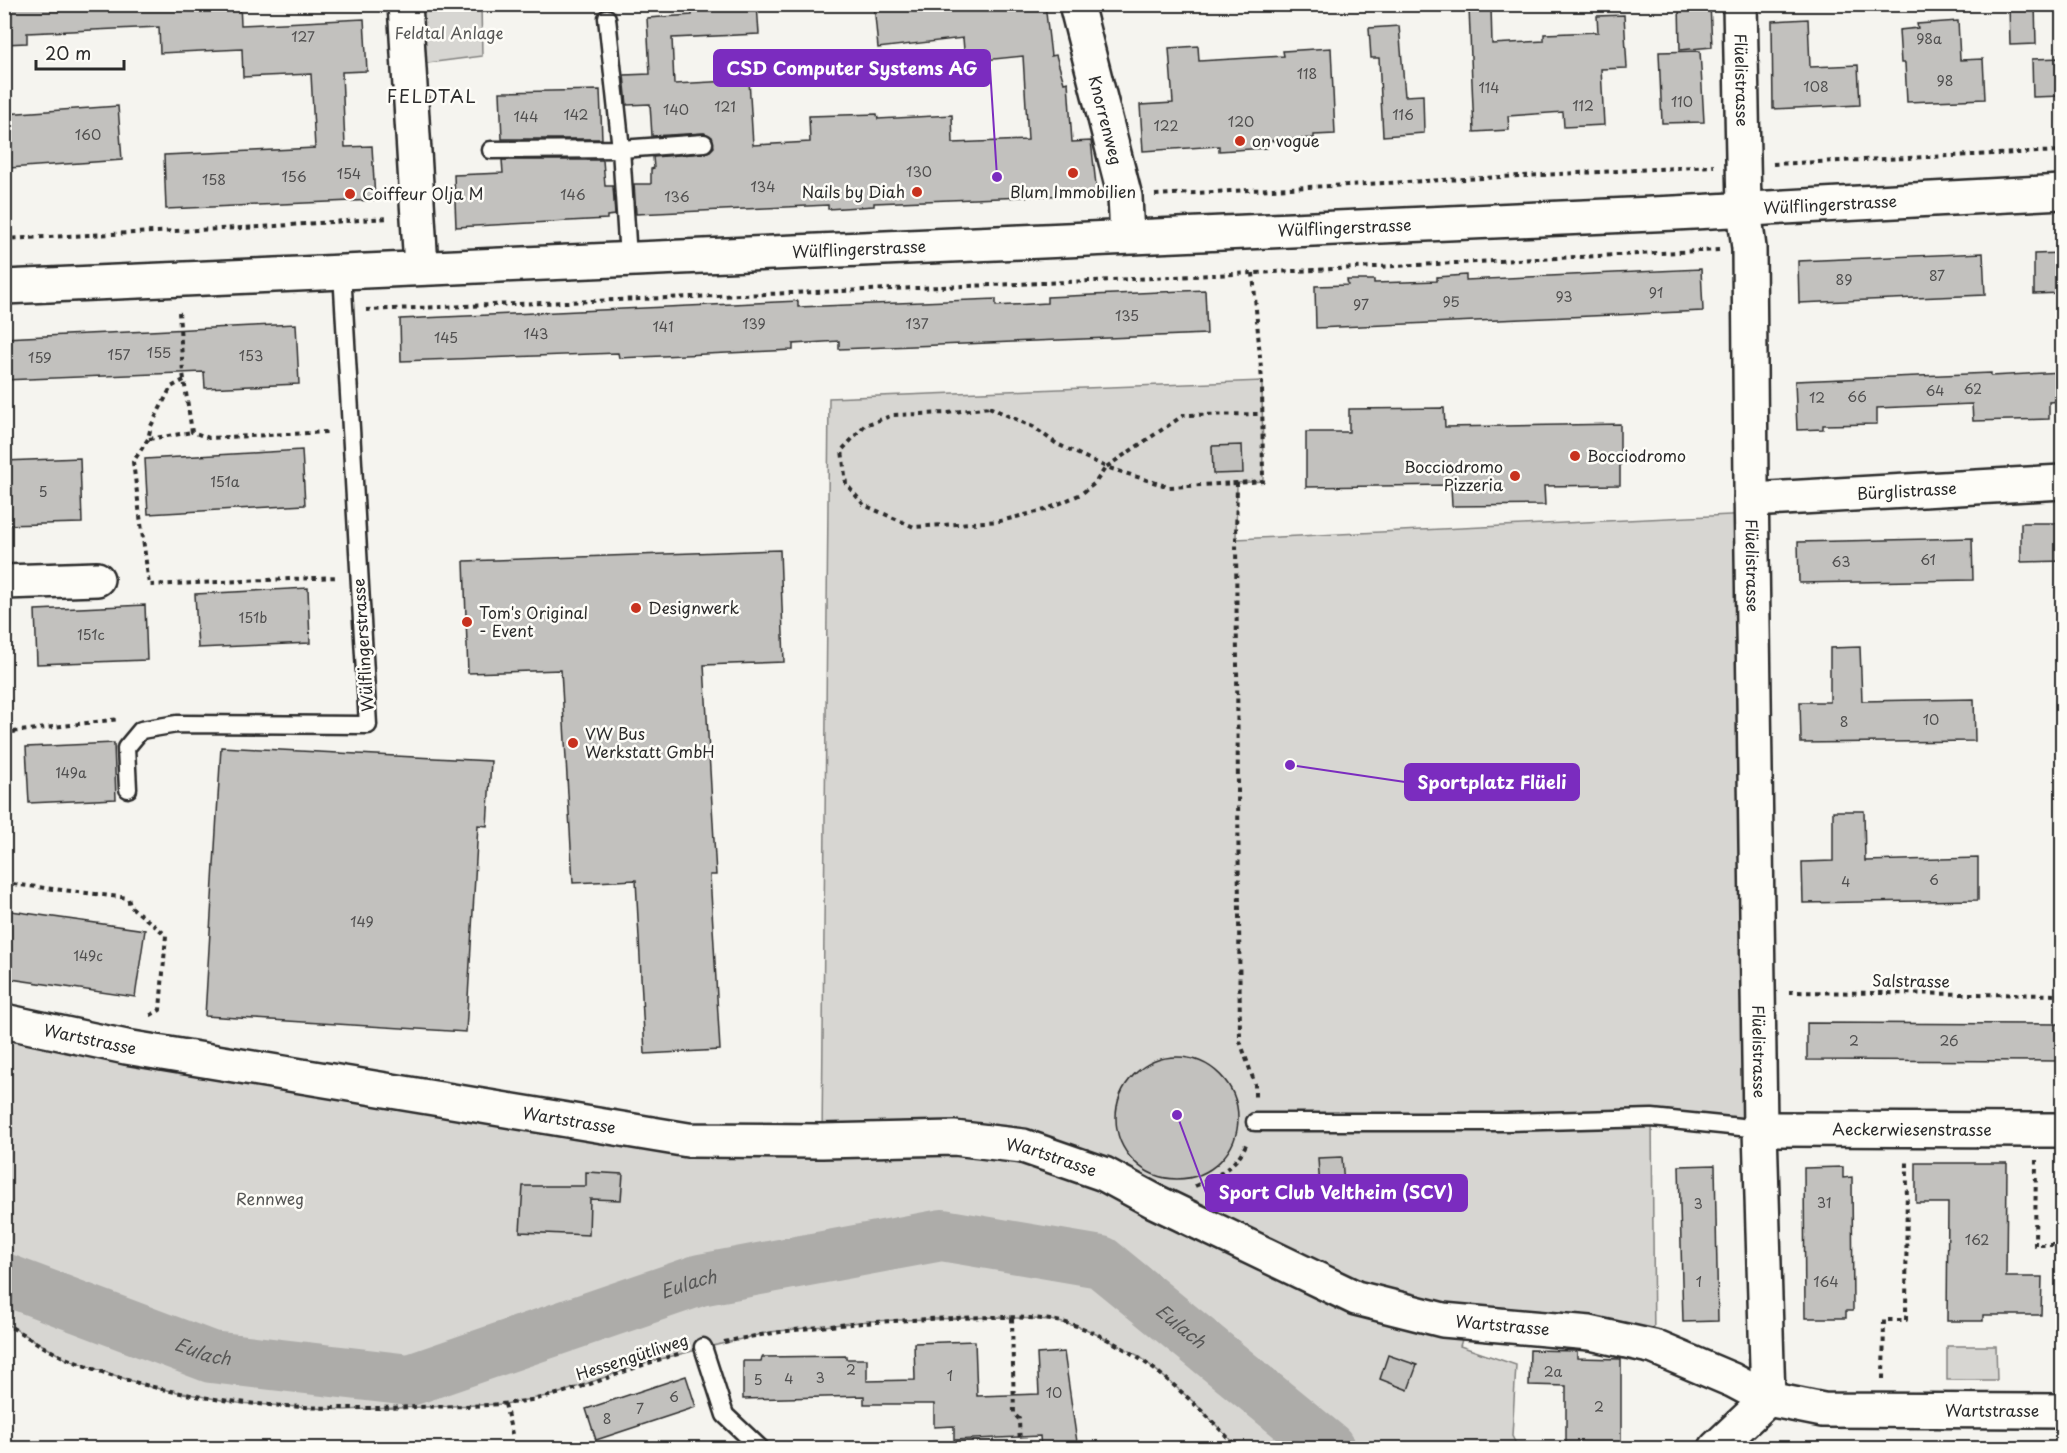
<svg xmlns="http://www.w3.org/2000/svg" width="2067" height="1453" viewBox="0 0 2067 1453" font-family="'Playpen Sans',sans-serif">
  <style>
    .green { fill: #d7d6d2; stroke: #81807e; stroke-width: 1.5 }
    .lines { fill: none; stroke-linecap: round; stroke-linejoin: round }
    .river { stroke: #adaca9; stroke-width: 52 }
    .building { fill: #c2c1be; stroke: #2b2b2b; stroke-width: 1.5 }
    .service-casing { stroke: #2b2b2b; stroke-width: 21 }
    .minor-casing { stroke: #2b2b2b; stroke-width: 38 }
    .primary-casing { stroke: #2b2b2b; stroke-width: 38 }
    .path { stroke: #2b2b2b; stroke-width: 4; stroke-dasharray: 4.5 4.5; stroke-linecap: butt }
    .service { stroke: #fdfcf7; stroke-width: 16 }
    .minor { stroke: #fdfcf7; stroke-width: 33 }
    .primary { stroke: #fdfcf7; stroke-width: 33 }
    .poi-dot { fill: #c8321e; stroke: #fdfcf7; stroke-width: 2 }
    .labels { text-anchor: middle; stroke-width: 5; stroke-linejoin: round; paint-order: stroke }
    .number-label { font-size: 14px; fill: #515050 }
    .park-label { font-size: 16px; fill: #565655; stroke: #fdfcf7 }
    .street-label { font-size: 16px; fill: #2b2b2b; stroke: #fdfcf7 }
    .poi-label { font-size: 16px; fill: #2b2b2b; stroke: #fdfcf7; text-anchor: start }
    .neighbourhood-label { font-size: 18px; letter-spacing: 1.5px; fill: #2b2b2b; stroke: #fdfcf7 }
    .water-label { font-size: 18px; font-style: italic; fill: #585857; stroke: #fdfcf7 }
    .leader { fill: none; stroke: #7b2cbf; stroke-width: 2 }
    .callout-dot { fill: #7b2cbf; stroke: #fdfcf7; stroke-width: 2 }
    .callout { fill: #7b2cbf; stroke: #7b2cbf; stroke-width: 2 }
    .callout-label { font-size: 18px; text-anchor: middle; font-weight: bold; fill: #fff }
  </style>
  <rect width="100%" height="100%" fill="#f5f4ef"/>
  <filter id="ink" filterUnits="userSpaceOnUse"><feTurbulence type="fractalNoise" baseFrequency=".0167" numOctaves="2"/><feDisplacementMap in="SourceGraphic" scale="12" xChannelSelector="R" yChannelSelector="G"/><feConvolveMatrix kernelMatrix="1 2 1 2 8 2 1 2 1" color-interpolation-filters="sRGB"/></filter>
  <g filter="url(#ink)">
    <!-- green -->
    <g class="green">
      <path d="M421 5H481L482 56 420 64Z"/>
      <path d="M1262 381 1263 481 1237 483 1236 539 1751 514 1760 1129 1652 1118 1654 1347 1443 1320 1023 1146 822 1141 829 398Z"/>
      <path d="M5 1021 628 1131 1018 1155 1464 1333 1460 1346 1516 1365 1512 1436 1518 1448H1238L1196 1404 1139 1356 1084 1328 1050 1320 999 1317 869 1321 770 1332 648 1362 557 1394 505 1404 343 1410 238 1403 150 1387 66 1359 5 1323Z"/>
      <path d="M1947 1346H1996L1997 1380H1947Z"/>
    </g>
    <g class="lines">
      <!-- river -->
      <path class="river" id="s1" d="M4 1279 211 1357 410 1380 700 1280 942 1235 1101 1262 1329 1448"/>
    </g>
    <!-- building -->
    <g class="building">
      <path d="M4 4H240L241 25 364 19 367 71 342 72 345 147 372 146 375 200 166 209 164 155 315 148 311 74 243 77 242 49 160 53 159 27 27 33V43L4 44Z"/>
      <path d="M691 4H757L759 34 672 38 674 84 749 80 753 145 810 142 809 116 877 114 878 119 952 115 953 143 1028 140 1023 56 965 62 963 38 878 48 874 4H1045L1051 56 1056 55 1064 83 1068 82 1072 142 1091 141 1097 194 874 203V206L828 209V205L636 214 634 184H651V169L654 168 653 157 705 153 710 151 714 147 712 137 704 133 652 136 650 104 627 105 624 75 650 74 647 18 692 15Z"/>
      <path d="M1679 4H1710L1712 47 1680 50Z"/>
      <path d="M2009 4H2035L2036 44 2010 45Z"/>
      <path d="M1491 7 1492 44 1544 41V34L1598 32 1597 16 1624 15 1627 68 1601 69 1604 125 1564 127 1563 112 1508 116 1509 130 1474 132 1469 8Z"/>
      <path d="M1808 19 1810 67 1858 65 1860 105 1773 109 1772 21Z"/>
      <path d="M1958 21 1960 60 1983 59 1985 99 1907 102 1905 63H1901L1899 30 1918 28 1917 24Z"/>
      <path d="M1399 26 1405 96 1423 95 1424 133 1383 136 1379 58H1371L1369 28Z"/>
      <path d="M1198 46 1199 61 1284 56 1283 51 1331 48 1335 134 1314 135V138L1267 141V148L1219 151V146L1143 151 1140 105 1173 103 1169 48Z"/>
      <path d="M1700 51 1704 122 1662 123 1659 52Z"/>
      <path d="M2062 58V96L2033 97 2032 59Z"/>
      <path d="M600 90 602 139H502L500 92Z"/>
      <path d="M118 106 122 160 9 168 5 114Z"/>
      <path d="M502 160H603L605 186H613L615 215 607 216V219L456 227 454 175 503 173Z"/>
      <path d="M1983 253 1985 295 1799 303 1798 261Z"/>
      <path d="M2062 253V293L2034 294V254Z"/>
      <path d="M1701 269 1703 311 1316 328 1315 286 1348 285 1347 280H1374V283L1437 281V277L1466 275V280Z"/>
      <path d="M1205 290 1207 334 839 349V341L793 344V350L619 358 618 353 401 361 400 319 798 301V307L996 299V306L1047 303V297Z"/>
      <path d="M296 324 299 384 205 388 204 372 4 380V338Z"/>
      <path d="M2062 372V401L2049 402V419L1973 421 1972 404 1877 408V424L1823 425V429L1797 430 1795 381 1991 373V376Z"/>
      <path d="M1444 408 1445 427 1620 424V485L1544 486 1545 505 1452 506 1451 485 1306 487V432H1349V409Z"/>
      <path d="M1242 445 1243 473 1213 474 1212 446Z"/>
      <path d="M302 450 305 505 148 514 145 459Z"/>
      <path d="M80 458 82 523 4 525V461Z"/>
      <path d="M2021 523H2062V561L2021 562Z"/>
      <path d="M1972 538 1973 580 1799 583 1798 542Z"/>
      <path d="M780 550 784 662 704 665 716 875H710L720 1050 645 1054 636 880 573 883 561 670 468 673 464 561Z"/>
      <path d="M308 588 310 643 198 648 195 594Z"/>
      <path d="M145 605 147 660 37 664 35 610Z"/>
      <path d="M1860 647 1862 701 1974 699 1975 741 1801 743 1800 702H1830V648Z"/>
      <path d="M114 743 116 799 29 803 26 747Z"/>
      <path d="M221 747 491 761 487 826 478 825 466 1032 205 1016Z"/>
      <path d="M1833 811H1864L1865 861 1978 858V900L1803 903 1802 862 1833 861Z"/>
      <path d="M4 910 145 930 135 997 4 978Z"/>
      <path d="M1807 1023 2062 1024V1061L1807 1060Z"/>
      <circle cx="1177" cy="1118" r="61"/>
      <path d="M1342 1157 1344 1187 1320 1189 1318 1158Z"/>
      <path d="M1916 1163H2007L2006 1277H2042L2041 1315H1983V1321H1947L1948 1203H1916Z"/>
      <path d="M1715 1165 1718 1321 1683 1322 1679 1166Z"/>
      <path d="M1843 1167V1178L1852 1177 1853 1311H1846V1318H1805L1804 1168Z"/>
      <path d="M586 1172 623 1174 621 1200 590 1199 589 1235 520 1232 523 1186H586Z"/>
      <path d="M975 1341 977 1396 1039 1394 1037 1354 1064 1352 1078 1449H1041L1040 1436 954 1440V1426L934 1427V1404H864V1396L743 1399V1361H761L762 1357 846 1356V1359H867V1381L915 1380 914 1343Z"/>
      <path d="M1530 1350 1577 1351V1358L1621 1359V1449H1566V1386L1529 1385Z"/>
      <path d="M1388 1355 1417 1365 1408 1390 1380 1379Z"/>
      <path d="M686 1376 696 1407 596 1440 586 1409Z"/>
    </g>
    <g class="lines">
      <defs>
        <g id="service">
          <path d="M607 18 621 149 628 258"/>
          <path d="M491 150 621 149 704 143"/>
          <path d="M128 789 126 748 141 730 177 724 368 725 342 272"/>
          <path d="M1255 1122H1507L1652 1118 1760 1129"/>
          <path d="M703 1347 725 1415 760 1448"/>
        </g>
        <g id="minor">
          <path d="M405 4 421 267"/>
          <path id="s2" d="M1076 4 1125 197 1127 236"/>
          <path id="s3" d="M1740 4 1744 209 1749 248 1751 482 1760 1129 1768 1399"/>
          <path id="s4" d="M1751 500 2062 482"/>
          <path d="M4 582 97 579"/>
          <path id="s5" d="M4 1021 126 1047 688 1140 822 1141 954 1138 1023 1146 1104 1174 1154 1201 1356 1298 1443 1320 1590 1333 1654 1347 1732 1380 1768 1399 1823 1410 2062 1411"/>
          <path id="s6" d="M1760 1129 2062 1130"/>
          <path d="M1716 1448 1768 1399"/>
        </g>
        <g id="primary">
          <path id="s7" d="M4 287 1675 213 2062 192"/>
        </g>
      </defs>
      <!-- service casing -->
      <use href="#service" class="service-casing"/>
      <!-- minor casing -->
      <use href="#minor" class="minor-casing"/>
      <!-- primary casing -->
      <use href="#primary" class="primary-casing"/>
      <!-- path -->
      <g class="path">
        <path d="M1773 164 2062 151"/>
        <path d="M1155 195 1714 166"/>
        <path d="M4 239 262 227 388 218"/>
        <path d="M1253 273 1262 381 1263 481 1237 483 1236 539 1240 1041 1255 1084V1100"/>
        <path d="M366 310 1092 281 1719 250"/>
        <path d="M179 312 183 373 192 432 209 438 328 432"/>
        <path d="M184 380 171 387 151 426 148 439 133 462 149 585 338 577"/>
        <path d="M989 407 1033 427 1057 444 1106 467 1095 483 1081 494 1045 510 1000 521 914 527 864 505 846 484 842 450 865 425 893 415 948 413Z"/>
        <path d="M149 439 192 432"/>
        <path d="M1237 483 1169 487 1106 467 1184 415 1261 414"/>
        <path d="M4 733 120 719"/>
        <path d="M4 883 128 898 130 906 166 935 160 1010 147 1017"/>
        <path d="M1789 992 2062 995"/>
        <path d="M2036 1160 2035 1245H2062"/>
        <path d="M1195 1186C1217 1176 1237 1167 1247 1142"/>
        <path d="M1012 1318 1014 1414 1019 1419 1020 1448"/>
        <path d="M4 1323C25 1335 46 1350 68 1359 180 1406 297 1411 416 1407 463 1406 511 1407 557 1394 599 1383 639 1364 682 1353"/>
        <path d="M724 1342C800 1326 877 1321 954 1318 993 1317 1050 1314 1085 1329 1148 1355 1192 1400 1238 1448"/>
        <path d="M1883 1379 1884 1320H1906L1907 1160"/>
        <path d="M505 1404 512 1434"/>
      </g>
      <!-- service -->
      <use href="#service" class="service"/>
      <!-- minor -->
      <use href="#minor" class="minor"/>
      <!-- primary -->
      <use href="#primary" class="primary"/>
    </g>
  </g>
  <!-- markers -->
  <g class="poi-dot">
    <circle cx="1240" cy="141" r="6"/>
    <circle cx="1073" cy="173" r="6"/>
    <circle cx="917" cy="192" r="6"/>
    <circle cx="350" cy="194" r="6"/>
    <circle cx="1575" cy="456" r="6"/>
    <circle cx="1515" cy="476" r="6"/>
    <circle cx="636" cy="608" r="6"/>
    <circle cx="467" cy="622" r="6"/>
    <circle cx="573" cy="743" r="6"/>
  </g>
  <g class="labels">
    <!-- number labels -->
    <g class="number-label">
      <text x="303" y="42">127</text>
      <text x="1929" y="44">98a</text>
      <text x="1307" y="79">118</text>
      <text x="1945" y="86">98</text>
      <text x="1816" y="92">108</text>
      <text x="1489" y="93">114</text>
      <text x="1682" y="107">110</text>
      <text x="1583" y="111">112</text>
      <text x="725" y="112">121</text>
      <text x="676" y="115">140</text>
      <text x="576" y="120">142</text>
      <text x="1403" y="120">116</text>
      <text x="526" y="122">144</text>
      <text x="1241" y="127">120</text>
      <text x="1166" y="131">122</text>
      <text x="88" y="140">160</text>
      <text x="919" y="177">130</text>
      <text x="349" y="179">154</text>
      <text x="294" y="182">156</text>
      <text x="214" y="185">158</text>
      <text x="763" y="192">134</text>
      <text x="573" y="200">146</text>
      <text x="677" y="202">136</text>
      <text x="1937" y="281">87</text>
      <text x="1844" y="285">89</text>
      <text x="1656" y="298">91</text>
      <text x="1564" y="302">93</text>
      <text x="1451" y="307">95</text>
      <text x="1361" y="310">97</text>
      <text x="1127" y="321">135</text>
      <text x="754" y="329">139</text>
      <text x="917" y="329">137</text>
      <text x="663" y="332">141</text>
      <text x="536" y="339">143</text>
      <text x="446" y="343">145</text>
      <text x="159" y="358">155</text>
      <text x="119" y="360">157</text>
      <text x="251" y="361">153</text>
      <text x="40" y="363">159</text>
      <text x="1973" y="394">62</text>
      <text x="1935" y="396">64</text>
      <text x="1857" y="402">66</text>
      <text x="1817" y="403">12</text>
      <text x="225" y="487">151a</text>
      <text x="43" y="497">5</text>
      <text x="1928" y="565">61</text>
      <text x="1841" y="567">63</text>
      <text x="253" y="623">151b</text>
      <text x="91" y="640">151c</text>
      <text x="1931" y="725">10</text>
      <text x="1844" y="727">8</text>
      <text x="71" y="778">149a</text>
      <text x="1934" y="885">6</text>
      <text x="1846" y="887">4</text>
      <text x="362" y="927">149</text>
      <text x="88" y="961">149c</text>
      <text x="1854" y="1046">2</text>
      <text x="1949" y="1046">26</text>
      <text x="1824" y="1208">31</text>
      <text x="1698" y="1209">3</text>
      <text x="1977" y="1245">162</text>
      <text x="1699" y="1287">1</text>
      <text x="1826" y="1287">164</text>
      <text x="851" y="1375">2</text>
      <text x="1553" y="1377">2a</text>
      <text x="950" y="1381">1</text>
      <text x="820" y="1383">3</text>
      <text x="789" y="1384">4</text>
      <text x="758" y="1385">5</text>
      <text x="1054" y="1398">10</text>
      <text x="674" y="1402">6</text>
      <text x="1599" y="1412">2</text>
      <text x="640" y="1414">7</text>
      <text x="607" y="1424">8</text>
    </g>
    <!-- park labels -->
    <g class="park-label">
      <text x="449" y="39">Feldtal Anlage</text>
      <text x="270" y="1205">Rennweg</text>
    </g>
    <!-- street labels -->
    <g class="street-label">
      <text dy="6" stroke="none"><textPath href="#s3" startOffset="76">Flüelistrasse</textPath></text>
      <text dy="6" stroke="none"><textPath href="#s2" startOffset="120">Knorrenweg</textPath></text>
      <text dy="6" stroke="none"><textPath href="#s7" startOffset="1828">Wülflingerstrasse</textPath></text>
      <text dy="6" stroke="none"><textPath href="#s7" startOffset="1342">Wülflingerstrasse</textPath></text>
      <text dy="6" stroke="none"><textPath href="#s7" startOffset="856">Wülflingerstrasse</textPath></text>
      <text dy="6" stroke="none"><textPath href="#s4" startOffset="156">Bürglistrasse</textPath></text>
      <text dy="6" stroke="none"><textPath href="#s3" startOffset="562">Flüelistrasse</textPath></text>
      <text transform="translate(363 645) rotate(-94)" y="6">Wülflingerstrasse</text>
      <text transform="translate(1911 981) rotate(1)" y="6">Salstrasse</text>
      <text dy="6" stroke="none"><textPath href="#s5" startOffset="88">Wartstrasse</textPath></text>
      <text dy="6" stroke="none"><textPath href="#s3" startOffset="1048">Flüelistrasse</textPath></text>
      <text dy="6" stroke="none"><textPath href="#s5" startOffset="574">Wartstrasse</textPath></text>
      <text dy="6" stroke="none"><textPath href="#s6" startOffset="152">Aeckerwiesenstrasse</textPath></text>
      <text dy="6" stroke="none"><textPath href="#s5" startOffset="1060">Wartstrasse</textPath></text>
      <text dy="6" stroke="none"><textPath href="#s5" startOffset="1546">Wartstrasse</textPath></text>
      <text transform="translate(632 1357) rotate(-18)" y="6">Hessengütliweg</text>
      <text dy="6" stroke="none"><textPath href="#s5" startOffset="2050">Wartstrasse</textPath></text>
    </g>
    <!-- poi labels -->
    <g class="poi-label">
      <text x="1252" y="147">on vogue</text>
      <text x="905" y="198" text-anchor="end">Nails by Diah</text>
      <text x="1073" y="198" text-anchor="middle">Blum Immobilien</text>
      <text x="362" y="200">Coiffeur Olja M</text>
      <text x="1587" y="462">Bocciodromo</text>
      <text x="1503" y="473" text-anchor="end">Bocciodromo<tspan x="1503" dy="18">Pizzeria</tspan></text>
      <text x="648" y="614">Designwerk</text>
      <text x="479" y="619">Tom's Original<tspan x="479" dy="18">- Event</tspan></text>
      <text x="585" y="740">VW Bus<tspan x="585" dy="18">Werkstatt GmbH</tspan></text>
    </g>
    <!-- neighbourhood labels -->
    <g class="neighbourhood-label">
      <text x="432" y="103">FELDTAL</text>
    </g>
    <!-- water labels -->
    <g class="water-label">
      <text dy="6" stroke="none"><textPath href="#s1" startOffset="716">Eulach</textPath></text>
      <text dy="6" stroke="none"><textPath href="#s1" startOffset="1238">Eulach</textPath></text>
      <text dy="6" stroke="none"><textPath href="#s1" startOffset="212">Eulach</textPath></text>
    </g>
  </g>
  <!-- callouts -->
  <path class="leader" d="M997 177L990 68M1290 765L1405 782M1177 1115L1206 1193"/>
  <g class="callout-dot">
    <circle cx="997" cy="177" r="6"/>
    <circle cx="1290" cy="765" r="6"/>
    <circle cx="1177" cy="1115" r="6"/>
  </g>
  <g class="callout">
    <rect x="714" y="50" width="276" height="36" rx="6"/>
    <rect x="1405" y="764" width="174" height="36" rx="6"/>
    <rect x="1206" y="1175" width="261" height="36" rx="6"/>
  </g>
  <g class="callout-label">
    <text x="852" y="75">CSD Computer Systems AG</text>
    <text x="1492" y="789">Sportplatz Flüeli</text>
    <text x="1336" y="1199">Sport Club Veltheim (SCV)</text>
  </g>
  <!-- margin -->
  <rect width="2067" height="1453" fill="none" stroke="#fdfcf7" stroke-width="24"/>
  <rect x="12" y="12" width="2043" height="1429" fill="none" stroke="#2b2b2b" stroke-width="2" filter="url(#ink)"/>
  <!-- scale -->
  <path d="M36 60v9h88v-9" fill="none" stroke="#2b2b2b" stroke-width="3"/>
  <text x="45" y="60" font-size="18" fill="#2b2b2b" stroke="#fdfcf7" stroke-width="4.5" paint-order="stroke">20 m</text>
</svg>
